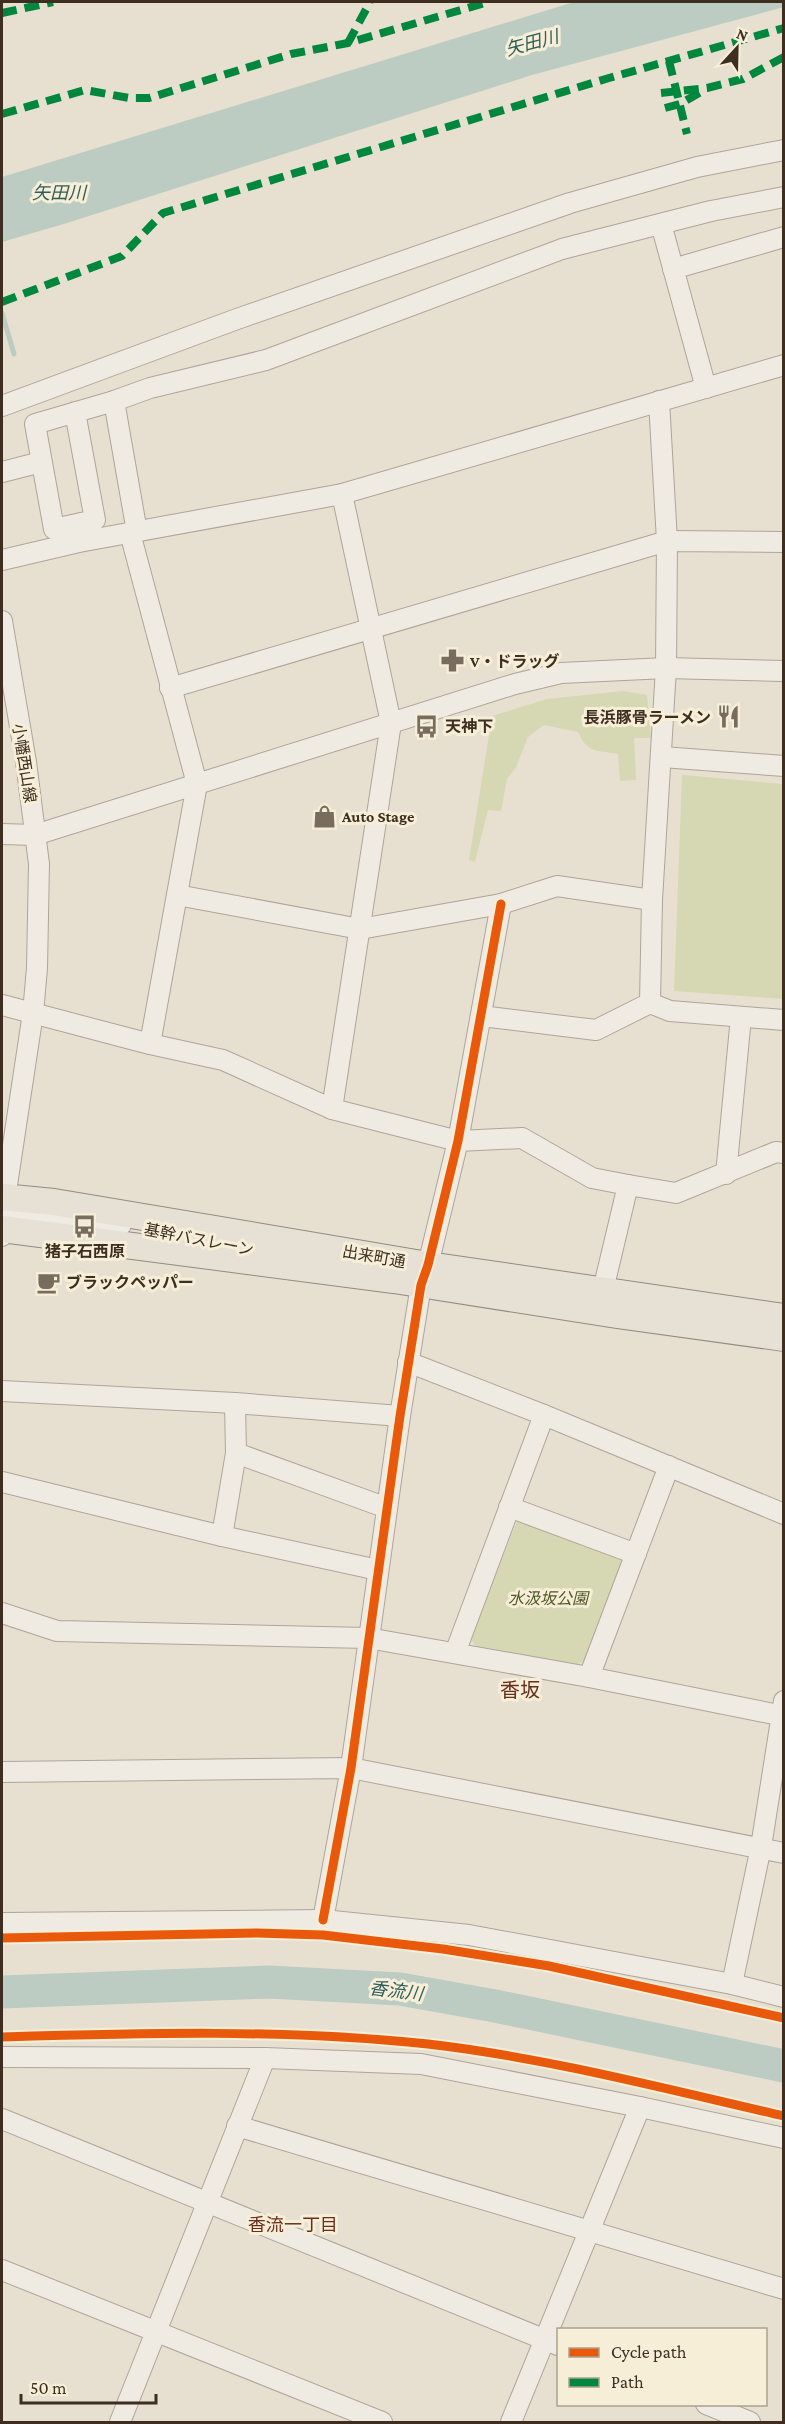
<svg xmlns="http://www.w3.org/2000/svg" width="785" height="2424" viewBox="0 0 785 2424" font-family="'Crimson Pro','Noto Sans JP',serif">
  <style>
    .green { fill: #d6d7b3 }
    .water { fill: #bcccc2 }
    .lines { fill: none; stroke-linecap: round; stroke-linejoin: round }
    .stream { stroke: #bcccc2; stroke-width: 5 }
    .river { stroke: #bcccc2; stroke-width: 33 }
    .minor-casing { stroke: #ada599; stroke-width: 22 }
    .major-casing { stroke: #928b80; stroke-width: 28 }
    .minor { stroke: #efebe3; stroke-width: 20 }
    .major { stroke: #e6e1d4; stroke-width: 26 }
    .quiet { stroke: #00873e; stroke-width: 8; stroke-dasharray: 15 8; stroke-linecap: butt }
    .cycleway-casing { stroke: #f7eed8; stroke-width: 13 }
    .cycleway { stroke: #e8590c; stroke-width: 9 }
    .labels { text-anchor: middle; stroke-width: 6; stroke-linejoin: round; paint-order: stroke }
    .poi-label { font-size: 16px; font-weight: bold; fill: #3d2e20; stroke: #f7eed8; text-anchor: start }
    .street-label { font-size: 16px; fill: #3d2e20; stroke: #f7eed8 }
    .park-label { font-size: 16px; font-style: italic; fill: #4d5a26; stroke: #f7eed8 }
    .water-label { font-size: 18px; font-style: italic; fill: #2f5d5a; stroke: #f7eed8 }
    .neighbourhood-label { font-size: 18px; fill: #6b2e1e; stroke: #f7eed8 }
    .quarter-label { font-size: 20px; fill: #6b2e1e; stroke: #f7eed8 }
  </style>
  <rect width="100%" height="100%" fill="#e7e0d1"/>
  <!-- green -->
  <g class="green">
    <path d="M623 691 647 695 651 738H634L636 780 620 781 618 754C596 750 588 754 578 732L544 725 528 737 516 767 507 779 501 811 488 810 475 862 469 860 492 716 547 699Z"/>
    <path d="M682 775 783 784V999L674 991Z"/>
    <path d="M518 1519 624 1560 587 1659 577 1665 476 1647 470 1637Z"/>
  </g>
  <!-- water -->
  <path class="water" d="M574 2H783L784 7 532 75 67 223 2 242V177Z"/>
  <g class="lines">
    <!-- stream -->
    <path class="stream" d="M2 313 14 354"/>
    <!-- river -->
    <path class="river" d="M2 1992 269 1982 400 1989 495 2006 784 2066"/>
    <defs>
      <g id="minor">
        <path d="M661 224 706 388"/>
        <path d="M673 269 784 237"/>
        <path d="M114 401 137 532"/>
        <path d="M659 401 667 541 666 668 652 900 650 1003 670 1011 784 1020"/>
        <path d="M2 406 237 319 570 203 697 167 784 150"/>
        <path d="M75 412 95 520 54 529 35 424 114 401 150 388 266 360 562 249 711 211 784 197"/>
        <path d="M2 472 41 462"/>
        <path d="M130 533 197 784 150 1044"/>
        <path d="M2 560 79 542 342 494 784 365"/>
        <path d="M2 621 26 762 39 864 37 968 33 1013 5 1198 2 1236"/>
        <path d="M170 688 667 541 784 542"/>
        <path d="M662 757 784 766"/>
        <path d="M2 834 35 835 515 684 561 673 666 668 784 671"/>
        <path d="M177 895 360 929 501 904 557 886 652 900"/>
        <path d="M2 1005 150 1044 223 1060 332 1109 458 1141 522 1138 592 1178 628 1185 676 1193 776 1152 784 1153"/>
        <path d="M481 1016 596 1030 650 1003"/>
        <path d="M332 1109 391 723 342 494"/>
        <path d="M726 1174 741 1017"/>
        <path d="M2 1219 47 1216 121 1225"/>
        <path d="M186 1236 260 1252"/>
        <path d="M603 1290 628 1185"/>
        <path d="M408 1362 544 1415 784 1514"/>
        <path d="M2 1391 235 1403 400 1416"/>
        <path d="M236 1453 387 1508"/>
        <path d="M2 1482 222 1536 378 1570"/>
        <path d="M509 1507 636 1554"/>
        <path d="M222 1536 236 1453 235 1403"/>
        <path d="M2 1613 57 1631 368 1638 589 1677 784 1716"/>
        <path d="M455 1653 544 1415"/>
        <path d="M589 1677 669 1466"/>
        <path d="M2 1772 351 1768 784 1853"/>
        <path d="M323 1920 351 1768 400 1416 421 1285 428 1265 458 1141 501 904"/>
        <path d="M2 1923 323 1920 469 1935 732 1984 784 1997"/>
        <path d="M732 1984 761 1847 784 1701"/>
        <path d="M2 2057 265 2058 421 2064 640 2107 784 2138"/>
        <path d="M2 2119 558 2345"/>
        <path d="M237 2126 784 2289"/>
        <path d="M2 2270 382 2422"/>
        <path d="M706 2404 750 2422"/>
        <path d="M120 2422 265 2058"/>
        <path d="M511 2422 640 2107"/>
      </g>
      <g id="major">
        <path d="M2 1197 54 1202 428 1265 784 1317"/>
        <path d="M2 1229 394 1280 617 1315 784 1338"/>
      </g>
    </defs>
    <!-- minor casing -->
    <use href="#minor" class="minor-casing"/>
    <!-- major casing -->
    <use href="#major" class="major-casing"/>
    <!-- minor -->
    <use href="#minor" class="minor"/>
    <!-- major -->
    <use href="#major" class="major"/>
    <!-- quiet -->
    <g class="quiet">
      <path d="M2 13 53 2"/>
      <path d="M348 43 370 2"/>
      <path d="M669 61 687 134"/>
      <path d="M661 93 707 88 743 79 784 57"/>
      <path d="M665 108 680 104 704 90"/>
      <path d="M2 114 85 90 129 98H149L291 54 348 43 488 2"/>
      <path d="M2 302 122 256 163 213 609 78 784 28"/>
    </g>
    <defs>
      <g id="cycleway">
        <path d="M323 1920 351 1768 400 1416 421 1285 428 1265 458 1141 501 904"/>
        <path d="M2 1938 257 1933 323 1935 443 1949 549 1966 784 2018"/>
        <path d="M2 2037C143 2033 286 2029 428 2044 548 2058 666 2089 784 2116"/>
      </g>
    </defs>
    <!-- cycleway casing -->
    <use href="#cycleway" class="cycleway-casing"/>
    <!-- cycleway -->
    <use href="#cycleway" class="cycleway"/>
  </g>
  <!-- icons -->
  <defs>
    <symbol id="pharmacy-bare" viewBox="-9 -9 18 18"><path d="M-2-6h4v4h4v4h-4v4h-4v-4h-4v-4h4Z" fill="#786c5e" stroke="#f7eed8" stroke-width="2.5" paint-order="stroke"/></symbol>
    <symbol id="restaurant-bare" viewBox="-9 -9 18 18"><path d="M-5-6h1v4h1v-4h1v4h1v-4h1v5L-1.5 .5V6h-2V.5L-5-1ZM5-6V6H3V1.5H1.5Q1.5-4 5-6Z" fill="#786c5e" stroke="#f7eed8" stroke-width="2.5" paint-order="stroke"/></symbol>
    <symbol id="bus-bare" viewBox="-9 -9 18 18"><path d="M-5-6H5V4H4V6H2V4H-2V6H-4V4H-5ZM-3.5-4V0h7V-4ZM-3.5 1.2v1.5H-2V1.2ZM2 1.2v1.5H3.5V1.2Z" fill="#786c5e" stroke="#f7eed8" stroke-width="2.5" paint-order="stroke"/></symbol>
    <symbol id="shop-bare" viewBox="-9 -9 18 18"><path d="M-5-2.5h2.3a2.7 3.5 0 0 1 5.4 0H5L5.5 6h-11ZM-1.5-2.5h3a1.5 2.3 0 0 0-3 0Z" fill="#786c5e" stroke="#f7eed8" stroke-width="2.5" paint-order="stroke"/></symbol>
    <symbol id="cafe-bare" viewBox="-9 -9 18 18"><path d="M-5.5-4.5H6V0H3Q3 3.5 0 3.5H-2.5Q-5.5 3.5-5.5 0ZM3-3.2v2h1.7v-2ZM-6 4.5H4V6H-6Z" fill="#786c5e" stroke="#f7eed8" stroke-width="2.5" paint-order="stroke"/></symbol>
  </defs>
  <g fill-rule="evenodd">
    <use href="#pharmacy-bare" x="436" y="644" width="33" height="33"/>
    <use href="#restaurant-bare" x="712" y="700" width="33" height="33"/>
    <use href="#bus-bare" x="410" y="710" width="33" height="33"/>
    <use href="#shop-bare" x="308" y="800" width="33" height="33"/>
    <use href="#bus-bare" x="68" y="1210" width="33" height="33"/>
    <use href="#cafe-bare" x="32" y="1266" width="33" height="33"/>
  </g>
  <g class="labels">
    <!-- poi labels -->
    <g class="poi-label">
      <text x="470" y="667">V・ドラッグ</text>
      <text x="711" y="723" text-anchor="end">長浜豚骨ラーメン</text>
      <text x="445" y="732">天神下</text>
      <text x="342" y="822">Auto Stage</text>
      <text x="85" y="1257" text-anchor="middle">猪子石西原</text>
      <text x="66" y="1288">ブラックペッパー</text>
    </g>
    <!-- street labels -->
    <g class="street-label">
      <text transform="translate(25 763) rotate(81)" y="6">小幡西山線</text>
      <text transform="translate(199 1239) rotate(11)" y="6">基幹バスレーン</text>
      <text transform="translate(374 1256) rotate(10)" y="6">出来町通</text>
    </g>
    <!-- park labels -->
    <g class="park-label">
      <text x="548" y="1604">水汲坂公園</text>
    </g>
    <!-- water labels -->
    <g class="water-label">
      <text transform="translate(532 43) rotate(-15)" y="6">矢田川</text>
      <text x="59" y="199">矢田川</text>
      <text transform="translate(396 1991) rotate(7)" y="6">香流川</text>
    </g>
    <!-- neighbourhood labels -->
    <g class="neighbourhood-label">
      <text x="293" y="2231">香流一丁目</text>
    </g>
    <!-- quarter labels -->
    <g class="quarter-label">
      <text x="520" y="1697">香坂</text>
    </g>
  </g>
  <!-- border -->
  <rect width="785" height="2424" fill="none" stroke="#3d2e20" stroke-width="6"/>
  <!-- legend -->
  <rect x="557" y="2328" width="210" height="78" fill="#f7eed8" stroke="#ada18e" stroke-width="1.5"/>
  <rect x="569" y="2348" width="30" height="9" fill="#e8590c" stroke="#ada18e" stroke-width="1.5"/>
  <text x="611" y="2358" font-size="18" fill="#3d2e20">Cycle path</text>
  <rect x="569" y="2378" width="30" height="9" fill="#00873e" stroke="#ada18e" stroke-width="1.5"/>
  <text x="611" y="2388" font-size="18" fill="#3d2e20">Path</text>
  <!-- north arrow -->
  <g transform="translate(737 48) rotate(22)" stroke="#f7eed8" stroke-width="4.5" paint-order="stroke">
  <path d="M0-4.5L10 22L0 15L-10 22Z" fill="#3d2e20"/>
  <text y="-9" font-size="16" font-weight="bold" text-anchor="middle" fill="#3d2e20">N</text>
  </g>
  <!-- scale -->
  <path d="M21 2394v9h135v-9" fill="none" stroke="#3d2e20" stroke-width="3"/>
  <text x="30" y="2394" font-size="18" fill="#3d2e20" stroke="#f7eed8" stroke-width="4.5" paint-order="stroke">50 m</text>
</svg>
